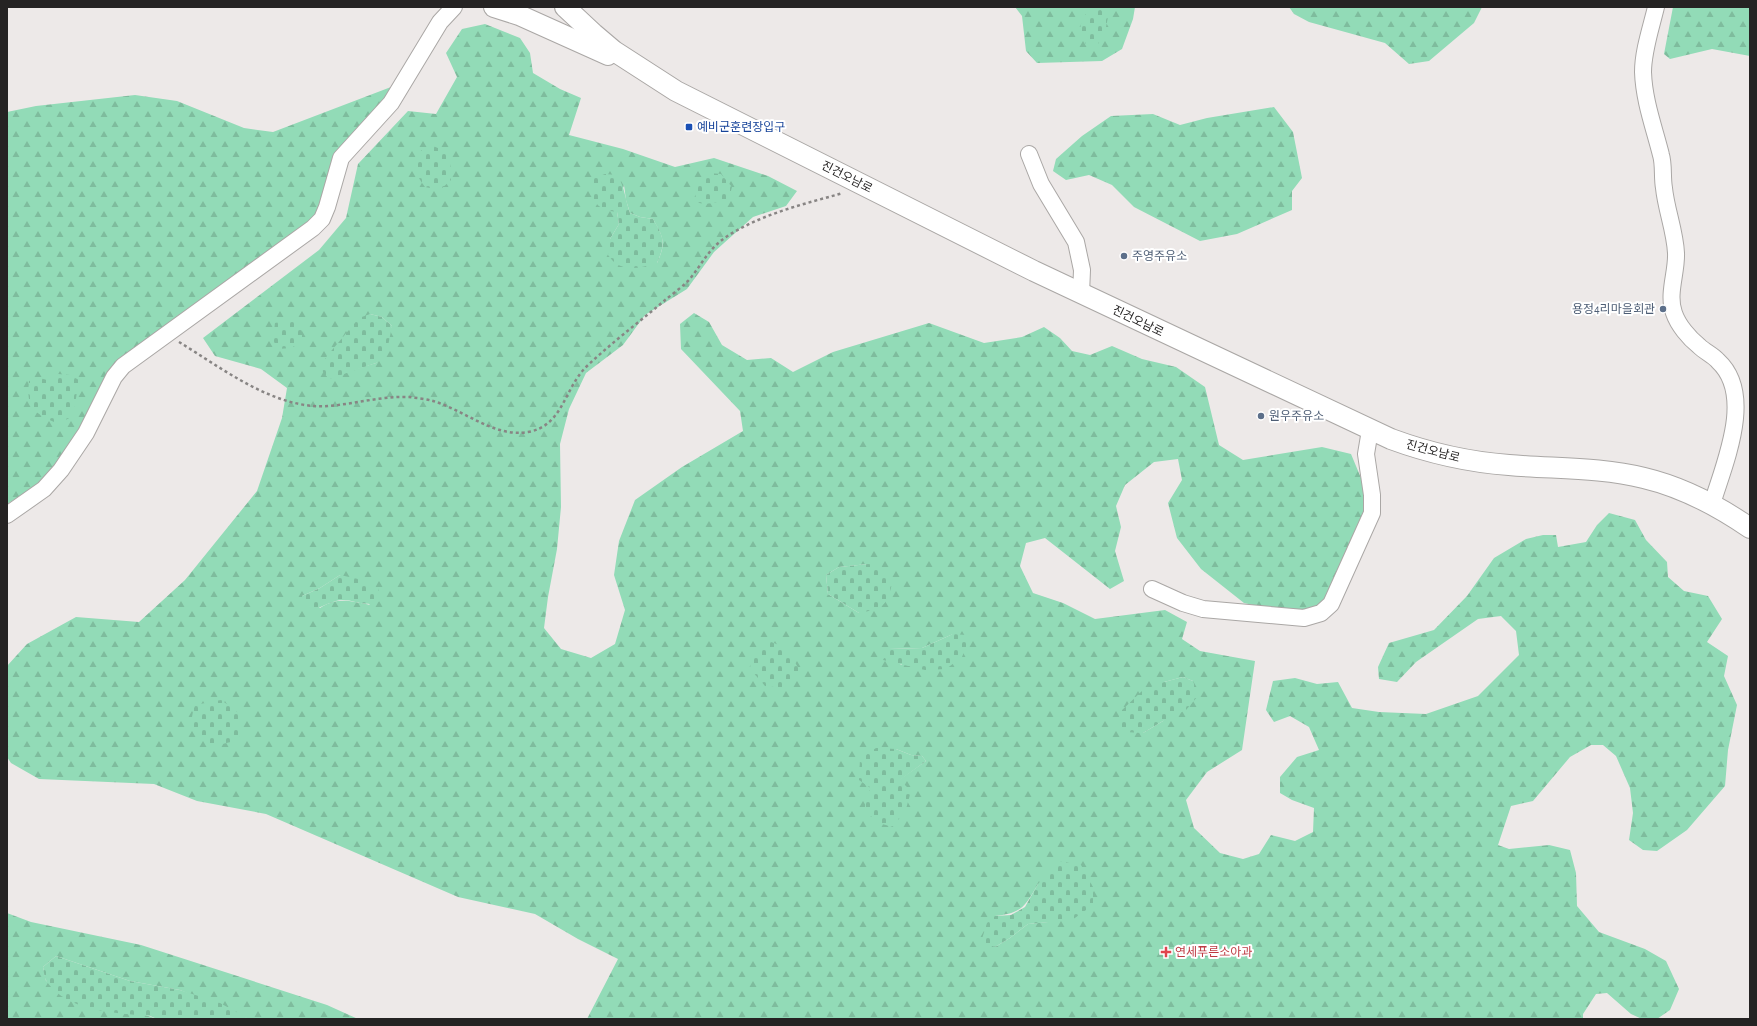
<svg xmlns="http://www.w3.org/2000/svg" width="1757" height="1026" viewBox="0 0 1757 1026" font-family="'Alegreya Sans','Noto Sans KR',sans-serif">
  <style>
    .forest { fill: url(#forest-firs); fill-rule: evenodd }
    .cemetery { fill: url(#cemetery-stones) }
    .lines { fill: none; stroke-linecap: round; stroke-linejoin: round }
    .minor-casing { stroke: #aaa7a5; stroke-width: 18 }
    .major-casing { stroke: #aaa7a5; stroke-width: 22 }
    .path { stroke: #888584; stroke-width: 2.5; stroke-dasharray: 3 3; stroke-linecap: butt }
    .minor { stroke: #fff; stroke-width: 16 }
    .major { stroke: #fff; stroke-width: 20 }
    .transit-dot { fill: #1a4fb4; stroke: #fff; stroke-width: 1.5 }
    .service-dot { fill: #5c6f8a; stroke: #fff; stroke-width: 1.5 }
    .health-dot { fill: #e0444e; stroke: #fff; stroke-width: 1.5 }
    .labels { text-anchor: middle; stroke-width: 4; stroke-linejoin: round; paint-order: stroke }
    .transit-label { font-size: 12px; fill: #164399; stroke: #fff; text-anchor: start }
    .street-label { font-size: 12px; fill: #252323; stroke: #fff }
    .service-label { font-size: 12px; fill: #4e5e75; stroke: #fff; text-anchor: start }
    .health-label { font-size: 12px; fill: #be3a42; stroke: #fff; text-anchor: start }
  </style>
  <defs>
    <pattern id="forest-firs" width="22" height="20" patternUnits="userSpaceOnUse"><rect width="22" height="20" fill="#92dbb7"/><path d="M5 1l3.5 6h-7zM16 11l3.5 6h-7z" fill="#7ebc9d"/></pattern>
    <pattern id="cemetery-stones" width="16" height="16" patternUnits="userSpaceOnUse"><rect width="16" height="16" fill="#92dbb7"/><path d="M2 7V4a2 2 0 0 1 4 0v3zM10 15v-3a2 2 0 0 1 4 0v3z" fill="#7ebc9d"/></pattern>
  </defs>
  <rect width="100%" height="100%" fill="#ede9e8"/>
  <!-- forest -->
  <g class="forest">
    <path d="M1015 7H1135L1133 19 1122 49 1102 61 1037 63 1026 51 1022 16Z"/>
    <path d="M1289 7H1482L1474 23 1429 61 1409 64 1385 43 1309 22 1294 14Z"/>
    <path d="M1673 7H1750V56L1712 49 1670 59 1664 54Z"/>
    <path d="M485 24 520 38 530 53 533 73 560 89 581 98 569 135 623 149 675 167 714 158 768 176 797 191 786 206 753 217 714 252 687 289 645 315 623 345 586 373 569 409 560 444 561 507 557 549 548 597 544 628 561 649 591 658 615 644 625 610 614 575 619 541 635 500 682 467 743 431 740 411 681 349 680 324 694 313 709 322 722 345 747 360 771 358 793 372 833 352 929 323 984 343 1022 337 1044 327 1060 338 1072 351 1090 355 1112 346 1142 359 1176 367 1205 387 1219 445 1243 460 1322 447 1351 454 1366 490 1364 533 1324 608 1297 615 1244 603 1201 569 1177 538 1168 503 1182 480 1178 459 1154 462 1125 485 1116 506 1121 527 1115 551 1124 581 1110 589 1045 538 1026 543 1020 566 1033 593 1063 603 1095 619 1165 610 1187 622 1182 639 1200 651 1255 661 1242 750 1207 772 1186 800 1194 828 1220 853 1243 859 1259 854 1271 835 1295 841 1313 832 1314 808 1292 800 1280 793V777L1297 757 1319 750 1309 727 1290 716 1274 722 1266 710 1273 681 1295 678 1317 684 1338 682 1352 708 1379 712 1426 714 1478 696 1519 655 1516 631 1501 616 1478 619 1416 662 1397 682 1379 679 1378 667 1389 643 1434 630 1467 596 1494 558 1526 539 1543 535H1556L1558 547 1586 542 1597 525 1609 513 1635 520 1646 540 1667 562 1668 577 1684 591 1708 596 1722 619 1707 642 1728 656 1724 676 1737 705 1728 750 1725 786 1687 830 1657 851 1643 850 1629 840 1633 813 1630 788 1616 756 1603 745H1591L1570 757 1533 801 1511 806 1498 845 1509 849 1549 845 1570 850 1576 873 1577 906 1599 932 1645 949 1666 961 1679 989 1670 1010 1657 1019H1642L1631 1014 1607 993 1596 994 1583 1014V1019H587L618 959 578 939 535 914 458 897 266 814 197 801 154 784 39 779 11 763 7 757V666L27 644 76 617 139 622 185 580 257 491 282 418 287 388 261 369 215 356 203 338 319 250 346 218 358 164 408 111 436 114 457 77 446 53 462 29ZM624 185 626 200 630 213 640 217 653 219C664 238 666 243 657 263L610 239 619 224 617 212ZM370 314 382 317 392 326 376 363 353 370ZM868 564 859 613 828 594 826 575 839 567ZM340 575 370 605C349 601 338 597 320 608L302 596 320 588ZM953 634 901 665 889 649 922 648ZM1183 677 1193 681 1163 721 1143 733 1164 682ZM896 749 911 755 922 756 926 761 899 780 872 789ZM1038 884 1048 922 1028 924 1010 938 995 947V916C1023 913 1025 906 1038 884Z"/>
    <path d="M391 87 386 96 335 154 322 215 132 358 59 462 38 485 7 504V112L36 106 135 95 177 101 244 128 273 132Z"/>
    <path d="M1274 107 1293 132 1302 178 1292 191V210L1237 234 1200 241 1134 207 1112 185 1089 175 1066 180 1053 171 1056 159 1082 136 1111 116 1153 114 1180 125 1207 118Z"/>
    <path d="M7 913 31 922 141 945 327 1005 358 1019H249L180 990 130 981 56 956 43 967 46 981 157 1019H7Z"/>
  </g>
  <!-- cemetery -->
  <g class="cemetery">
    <path d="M1101 10 1108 17 1105 32 1098 44 1087 46C1078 31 1078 25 1088 11Z"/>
    <path d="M430 145C450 151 451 161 451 180L440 190 425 187C416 175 414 169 416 154Z"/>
    <path d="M709 173 721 174 732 187 729 198C718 202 706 206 696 202L695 187Z"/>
    <path d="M605 174 617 175C625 187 625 199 630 213L640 217 653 219C664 237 666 243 657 263 638 269 620 273 608 255L610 239 619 224 617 212C613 211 608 211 604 209 593 205 588 190 592 179Z"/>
    <path d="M370 314 382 317 392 326 387 351 376 363 329 379 323 372 322 365 327 356 359 318Z"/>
    <path d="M291 319 302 325V338L292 348 277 349 273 339 275 323Z"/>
    <path d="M58 374 70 375 79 380 73 416 58 424C34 412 26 410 29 381L40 378 47 380Z"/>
    <path d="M868 564 884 567 893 579C887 606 885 608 859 613L828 594 826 575 839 567Z"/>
    <path d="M340 575 363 580 378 588 380 601C362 608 356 599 340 600 329 602 321 608 311 610L303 605 302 596 320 588Z"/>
    <path d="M953 634 966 635 968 642 962 657 946 669 925 670 883 660 889 649 922 648Z"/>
    <path d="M769 641 786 648 799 669 796 681 783 688 765 686 750 669 752 651Z"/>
    <path d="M1183 677 1193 681 1198 696 1186 710 1163 721 1143 733 1124 732 1118 722 1120 712 1143 690 1164 682Z"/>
    <path d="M221 700C241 714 245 715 239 740L214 746C194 734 187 729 195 705Z"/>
    <path d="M876 748 896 749 911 755 922 756 926 761 900 780 911 791 906 809 893 827 875 822 865 807 866 793 872 789 859 780 860 759Z"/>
    <path d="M1058 861 1081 865 1093 887V905L1072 920 1028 924 1010 938 995 947 981 942 987 923 995 916 1011 915 1025 907 1038 884Z"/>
    <path d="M56 956 130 981 180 990 220 1003 249 1019H157L150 1016C116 1013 68 1012 47 982 44 978 44 971 43 967Z"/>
  </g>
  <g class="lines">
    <defs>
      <g id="minor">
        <path d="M1656 7C1651 28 1643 51 1643 72 1644 101 1654 127 1661 155 1664 165 1662 177 1664 188 1666 209 1675 231 1676 253 1677 272 1667 294 1674 313 1678 325 1689 338 1699 346 1705 352 1713 355 1718 361 1755 395 1724 464 1712 504"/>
        <path d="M1029 154 1041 184 1076 242 1082 270 1081 294"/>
        <path d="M7 515 44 489 61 470 86 433 114 377 123 366 313 228 322 219 327 207 341 158 391 103 440 22 454 7"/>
        <path d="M1152 589 1183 603 1203 609 1304 618 1321 613 1331 604 1372 513V495L1366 454 1370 430"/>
      </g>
      <g id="major">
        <path d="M494 7 519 15 608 55"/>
        <path d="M565 7 594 34 614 51 676 91 1034 271 1391 439C1429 453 1468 462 1509 465 1554 469 1600 467 1644 478 1682 487 1718 506 1750 528"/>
      </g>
    </defs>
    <!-- minor casing -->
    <use href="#minor" class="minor-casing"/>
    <!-- major casing -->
    <use href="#major" class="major-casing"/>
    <!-- path -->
    <path class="path" d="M179 342C222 368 275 410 328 406 355 404 381 396 409 397 417 398 426 399 433 401 464 410 495 438 528 432 563 426 564 389 586 367 610 344 638 323 664 301 671 295 681 288 688 281 702 265 707 250 726 237 761 214 804 204 843 193"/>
    <!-- minor -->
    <use href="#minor" class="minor"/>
    <!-- major -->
    <use href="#major" class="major"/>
  </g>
  <!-- markers -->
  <rect class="transit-dot" x="685" y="123" width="8" height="8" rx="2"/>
  <g class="service-dot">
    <circle cx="1124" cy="256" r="4"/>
    <circle cx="1663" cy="309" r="4"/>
    <circle cx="1261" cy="416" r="4"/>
  </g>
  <path class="health-dot" d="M1164 946h4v4h4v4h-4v4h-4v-4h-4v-4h4z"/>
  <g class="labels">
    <!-- transit labels -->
    <g class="transit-label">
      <text x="697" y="131">예비군훈련장입구</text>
    </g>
    <!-- street labels -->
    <g class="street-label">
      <text transform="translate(847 177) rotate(27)" y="4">진건오남로</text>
      <text transform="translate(1138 321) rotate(26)" y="4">진건오남로</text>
      <text transform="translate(1433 451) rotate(15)" y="4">진건오남로</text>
    </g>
    <!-- service labels -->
    <g class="service-label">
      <text x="1132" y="260">주영주유소</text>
      <text x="1655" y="313" text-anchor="end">용정4리마을회관</text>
      <text x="1269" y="420">원우주유소</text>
    </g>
    <!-- health labels -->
    <g class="health-label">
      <text x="1175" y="956">연세푸른소아과</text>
    </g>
  </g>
  <!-- border -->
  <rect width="1757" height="1026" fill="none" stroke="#252323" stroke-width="16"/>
</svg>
